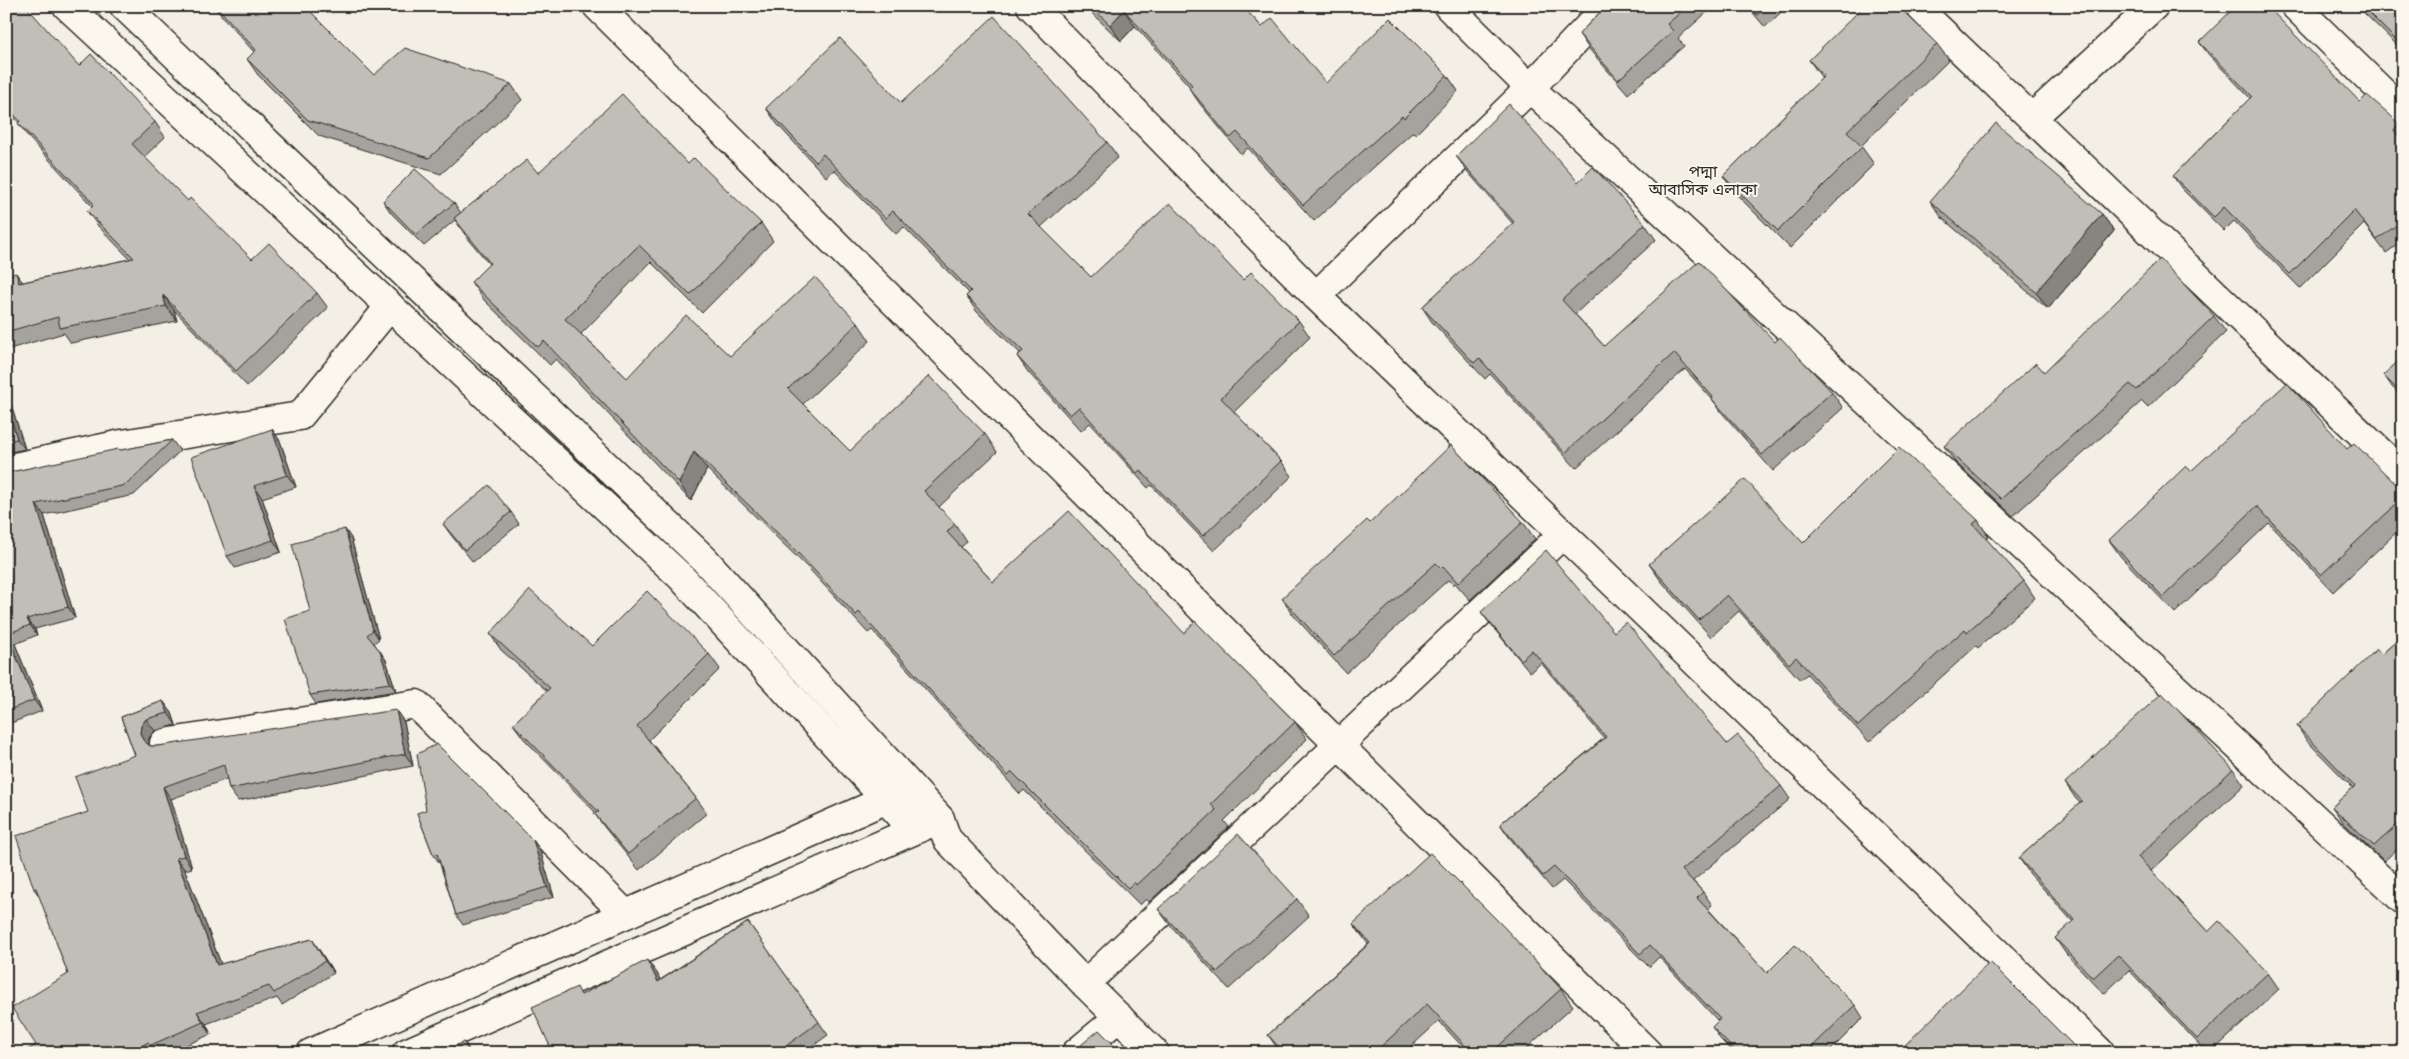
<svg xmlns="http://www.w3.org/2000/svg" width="2409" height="1059" viewBox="0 0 2409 1059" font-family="'Balsamiq Sans','Noto Sans Bengali',sans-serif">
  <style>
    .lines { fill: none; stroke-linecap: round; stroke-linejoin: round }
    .street-casing { stroke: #2b2b2b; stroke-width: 31 }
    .secondary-casing { stroke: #2b2b2b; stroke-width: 31 }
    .street { stroke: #fbf7ec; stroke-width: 28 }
    .secondary { stroke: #fbf7ec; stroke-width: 28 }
    .wall { fill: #a5a39d; stroke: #2b2b2b }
    .shaded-wall { fill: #86857f; stroke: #2b2b2b }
    .building { fill: #c0beb6; stroke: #2b2b2b }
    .labels { text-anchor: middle; stroke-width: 4; stroke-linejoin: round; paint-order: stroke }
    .neighbourhood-label { font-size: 16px; fill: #2b2b2b; stroke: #fbf7ec }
  </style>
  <rect width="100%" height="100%" fill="#f3efe4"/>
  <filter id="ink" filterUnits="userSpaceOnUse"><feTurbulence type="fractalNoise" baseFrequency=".02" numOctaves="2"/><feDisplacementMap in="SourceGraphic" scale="10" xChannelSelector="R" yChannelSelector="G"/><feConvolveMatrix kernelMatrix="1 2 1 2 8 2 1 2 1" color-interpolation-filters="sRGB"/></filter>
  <g filter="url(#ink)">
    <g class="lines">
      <defs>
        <g id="street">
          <path d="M597 6 1648 1053"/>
          <path d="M1031 6 1316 296 2101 1053"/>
          <path d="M1448 6 1530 88 2403 900"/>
          <path d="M1915 6 2403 474"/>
          <path d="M2295 6 2403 112"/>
          <path d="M2032 118 2154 6"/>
          <path d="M1316 296 1530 88 1608 6"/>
          <path d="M6 469 122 444 300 416 390 306"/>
          <path d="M164 743 416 704 625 914"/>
          <path d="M940 819 947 839 1085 984 1563 534"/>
          <path d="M1085 984 1155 1053"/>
          <path d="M1076 1053 1119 1017"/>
        </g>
        <g id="secondary">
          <path d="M67 6 681 577 914 830"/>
          <path d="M124 6 704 559 940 819 406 1053"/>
          <path d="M311 1053 903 792"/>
        </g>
      </defs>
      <!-- street casing -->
      <use href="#street" class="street-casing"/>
      <!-- secondary casing -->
      <use href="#secondary" class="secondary-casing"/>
      <!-- street -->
      <use href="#street" class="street"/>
      <!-- secondary -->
      <use href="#secondary" class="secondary"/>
    </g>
    <!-- wall -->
    <g class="wall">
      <path d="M6 6 79 66 155 122 165 137 144 157 188 201 252 259 317 293 328 308 247 386 174 310 177 321 71 343 64 333 6 350V276L23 282 130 259 98 226 87 211 92 206 29 138 18 123H19L6 109Z"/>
      <path d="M213 6H309L307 8 374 75 511 84 522 100 441 174 319 136 258 75 247 59 254 52Z"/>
      <path d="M1084 6H1242L1262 27 1326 83 1447 75 1458 91 1416 134 1413 132 1314 221 1248 148 1241 154 1200 104 1189 88 1190 87 1135 26 1121 41Z"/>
      <path d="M1606 6H1714L1678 38 1684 46 1628 94 1589 49 1579 34Z"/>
      <path d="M1747 6H1788L1765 27Z"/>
      <path d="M2357 6H2403V51Z"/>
      <path d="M1900 7 1937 44 1949 60 1861 146 1874 164 1790 248 1735 193 1723 176 1822 78 1809 60Z"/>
      <path d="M2199 42 2360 102 2399 124 2403 129V241L2386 253 2364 224 2300 288 2234 221 2224 231 2182 189 2173 176 2250 98 2209 55Z"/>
      <path d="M901 103 1107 142 1118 157 1041 227 1091 277 1243 280 1299 321 1310 337 1234 412 1281 461 1292 476 1214 551 1151 485 1148 488 1090 423 1081 431 1028 372 1017 356 1020 353 977 312 966 296 969 293 904 227 896 234 834 170 826 177 777 124 766 108Z"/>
      <path d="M1456 156 1578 182 1645 224 1656 240 1575 314 1604 346 1775 342 1832 392 1843 408 1773 471 1723 414 1712 399 1685 369 1576 468 1490 374 1485 379 1432 322 1422 307 1513 224 1467 171Z"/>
      <path d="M688 164 761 223 773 241 702 313 651 262 581 334 627 378 730 356 858 323 870 341 803 404 850 451 985 434 997 452 939 507 955 524 967 542 961 547 993 582 1184 633 1295 722 1307 739 1224 821 1229 827 1149 902 1146 899 1140 905 1024 790 1020 794 872 630 868 633 811 571 707 469 691 501 556 359 550 365 484 300 471 282 489 264 466 236 455 220 424 246 391 213 383 201 454 203 461 213 538 173Z"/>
      <path d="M1930 201 2102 214 2114 231 2048 309 1942 218Z"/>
      <path d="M2214 316 2226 332 2148 407 2142 401 2013 516 1955 462 1944 446 2044 372Z"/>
      <path d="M2403 357V398L2392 387 2384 375Z"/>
      <path d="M6 388 25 449 6 453Z"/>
      <path d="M272 429 280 441 296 487 262 498 281 552 235 568 227 556Z"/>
      <path d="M172 440 180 451 134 495 44 515 75 618 35 629 37 635 15 644 42 711 6 725V473Z"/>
      <path d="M2347 449 2403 491V526L2333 592 2269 523 2175 613 2121 557 2109 540 2191 471Z"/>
      <path d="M511 512 519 524 473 562 451 535 443 524Z"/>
      <path d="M1978 520 1989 537 1986 539 2024 581 2035 598 1978 648 1976 646 1869 742 1807 674 1800 680 1739 611 1711 637 1661 581 1649 564Z"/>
      <path d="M1523 522 1535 539 1470 600 1455 583 1453 585 1448 580 1346 673 1293 615 1282 598 1370 523Z"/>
      <path d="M351 538 379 639 374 643 386 660 396 691 316 704 310 695V611Z"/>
      <path d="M1481 612 1614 632 1727 744 1781 786 1790 799 1693 881 1703 892 1712 905 1708 909 1767 973 1855 1005 1863 1018 1828 1053H1734L1721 1040 1712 1027 1718 1021 1659 957 1649 967 1563 880 1552 889 1509 837 1500 824 1604 738 1541 663 1530 672 1490 624Z"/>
      <path d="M490 634 592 646 709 654 720 669 649 740 696 798 707 813 639 870 605 828 594 813H596L524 739 513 724 547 691 501 650Z"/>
      <path d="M2403 635V844L2384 861 2343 822 2332 807 2353 788 2307 741 2297 726 2382 654Z"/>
      <path d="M163 701 172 713 176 725 155 731 149 738V744L150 746H158L404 722 413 766 238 801 229 789 227 779 171 799 192 868 185 870 221 964 312 939 334 973 282 1005 277 998 206 1024 211 1034 169 1053H22L36 1045 68 974 40 897 34 889 88 812 135 755 121 717Z"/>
      <path d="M2233 769 2244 785 2151 871 2208 932 2268 973 2279 989 2211 1053H2207L2129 970 2104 994 2066 954 2055 938 2073 922 2030 874 2019 858 2080 803 2076 799 2065 783Z"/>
      <path d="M417 813 533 840 540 850 554 897 463 925 456 915 440 864 433 854Z"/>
      <path d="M1297 899 1309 916 1229 989 1170 925 1158 909Z"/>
      <path d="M748 922 828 1035 803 1053H553L582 994 657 973 660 980Z"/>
      <path d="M1353 924 1561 989 1573 1006 1521 1053H1468L1439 1021 1404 1053H1281L1268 1035 1368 944Z"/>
    </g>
    <!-- shaded-wall -->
    <g class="shaded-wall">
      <path d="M1124 10 1135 26 1121 41 1110 25Z"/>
      <path d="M2102 214 2114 231 2048 309 2036 292Z"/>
      <path d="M16 273 27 288 19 283Z"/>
      <path d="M163 295 174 310 177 321 166 306Z"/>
      <path d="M6 388 25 449 17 439 6 402Z"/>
      <path d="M272 429 280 441 296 487 287 475Z"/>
      <path d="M694 452 707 469 691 501 679 483Z"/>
      <path d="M254 486 262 498 281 552 273 540Z"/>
      <path d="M36 504 44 515 75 618 68 607Z"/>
      <path d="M345 529 351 538 379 639 373 630Z"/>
      <path d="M27 619 35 629 37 635 30 625Z"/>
      <path d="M7 634 15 644 42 711 34 700Z"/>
      <path d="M380 651 386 660 396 691 390 683Z"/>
      <path d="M163 701 172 713 176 725 168 713Z"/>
      <path d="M396 710 404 722 413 766 405 754Z"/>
      <path d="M146 719 155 731 149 738V745L143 740 140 733 141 726Z"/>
      <path d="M163 787 171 799 192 868 184 856Z"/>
      <path d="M533 840 540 850 554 897 547 887Z"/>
      <path d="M176 858 185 870 226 977 217 965Z"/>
      <path d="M312 939 320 951 334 973 325 961Z"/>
      <path d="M647 960 657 973 667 995 658 982Z"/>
      <path d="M197 1012 206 1024 211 1034 203 1022Z"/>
      <path d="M464 1042 472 1053H469Z"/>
    </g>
    <!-- building -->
    <g class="building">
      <path d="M6 6H26L79 66 91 54 155 122 132 144 188 201 190 198 252 259 269 243 317 293 236 371 163 295 166 306 60 328 58 317 6 332V276L16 273 19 283 134 258 87 211 94 204 18 123 20 121 6 106Z"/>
      <path d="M216 6H305L374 75 405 48 511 84 429 158 308 120 247 59 256 50Z"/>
      <path d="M1090 6H1242L1262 27 1272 18 1326 83 1390 18 1447 75 1404 118 1402 116 1303 205 1237 132 1230 138 1189 88 1192 85 1124 10 1110 25Z"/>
      <path d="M1606 6H1688L1667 24 1673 31 1618 80 1579 34Z"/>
      <path d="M1749 6H1767L1757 15Z"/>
      <path d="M1864 6H1898L1937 44 1847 131 1862 147 1778 231 1723 176 1824 76 1809 60Z"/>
      <path d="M2236 6H2267L2360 102 2367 95 2388 113 2399 124 2394 130 2403 142V220L2377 240 2354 210 2290 274 2224 207 2214 217 2173 176 2252 96 2199 42Z"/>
      <path d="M2362 6H2403V47Z"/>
      <path d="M994 16 1107 142 1028 214 1091 277 1170 203 1243 280 1251 272 1299 321 1221 398 1281 461 1203 536 1140 470 1137 473 1079 407 1070 415 1017 356 1023 351 966 296 971 291 893 211 885 218 823 154 816 162 766 108 840 38 901 103Z"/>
      <path d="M622 94 688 164 694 158 761 223 690 295 639 245 565 319 627 378 686 315 730 356 815 277 858 323 788 389 850 451 929 376 985 434 924 491 955 524 947 532 993 582 1069 511 1184 633 1195 621 1295 722 1211 804 1216 810 1136 885 1134 882 1128 888 1012 772 1008 776 859 612 856 615 799 554 694 452 679 483 544 341 538 347 471 282 490 263 454 218 527 160 538 173Z"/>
      <path d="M1509 104 1578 182 1593 167 1645 224 1562 300 1604 346 1699 261 1775 342 1780 337 1832 392 1762 455 1712 399 1713 397 1674 353 1565 453 1479 358 1474 363 1422 307 1514 222 1456 156Z"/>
      <path d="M1996 123 2102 214 2036 292 1930 201Z"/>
      <path d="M415 169 454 203 416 235 383 201Z"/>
      <path d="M2160 259 2214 316 2137 390 2130 384 2001 499 1944 446 2036 363 2044 372Z"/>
      <path d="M2403 357V395L2383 375Z"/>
      <path d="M2287 383 2347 449 2354 443 2403 491V498L2321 575 2257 506 2163 597 2109 540 2186 466 2191 471Z"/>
      <path d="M6 402 17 439 6 441Z"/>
      <path d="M272 429 287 475 254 486 273 540 227 556 191 457Z"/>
      <path d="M172 440 126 485 36 504 68 607 27 619 30 625 7 634 34 700 6 711V473L118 449 121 450Z"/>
      <path d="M1451 445 1523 522 1458 583 1443 566 1441 568 1436 563 1334 656 1282 598 1367 520 1370 523Z"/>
      <path d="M1899 447 1978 520 1973 524 2024 581 1967 632 1965 629 1858 726 1796 657 1789 664 1727 595 1699 620 1649 564 1745 479 1803 543Z"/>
      <path d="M489 485 511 512 465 550 443 524Z"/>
      <path d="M345 529 373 630 367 635 380 651 390 683 310 695 285 619 310 611 292 544Z"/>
      <path d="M1546 550 1614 632 1626 622 1727 744 1738 735 1781 786 1682 870 1703 892 1697 898 1767 973 1795 945 1855 1005 1806 1053H1737L1712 1027 1720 1019 1650 945 1640 954 1554 867 1543 876 1500 824 1606 737 1532 650 1521 660 1481 612Z"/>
      <path d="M530 590 592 646 647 591 709 654 637 726 696 798 628 854 594 813 599 812 513 724 550 688 490 634Z"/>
      <path d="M2403 635V820L2374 846 2332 807 2355 786 2297 726 2377 649 2382 654Z"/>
      <path d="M2162 693 2233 769 2138 857 2208 932 2219 921 2268 973 2197 1039 2118 955 2093 978 2055 938 2074 920 2019 858 2082 801 2065 783Z"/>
      <path d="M163 701 168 713 146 719 141 726 140 733 143 740 150 746H158L396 710 405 754 229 789 224 765 163 787 184 856 176 858 217 965 312 939 325 961 274 993 269 986 197 1012 203 1022 151 1045 148 1042 130 1053H22L36 1045 12 1008 68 974 36 888 34 889 16 836 88 812 75 777 135 755 121 717Z"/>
      <path d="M437 744 533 840 547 887 456 915 437 853 433 854 417 813 426 810 417 754Z"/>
      <path d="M1238 834 1297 899 1217 972 1158 909Z"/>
      <path d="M1430 853 1504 927 1561 989 1491 1053H1472L1427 1004 1374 1053H1284L1268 1035 1370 943 1353 924Z"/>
      <path d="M748 922 819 1022 776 1053H553L532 1007 577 987 581 995 647 960 658 982Z"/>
      <path d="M1990 962 2078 1050 2080 1049 2086 1052H2094L2095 1053H1911L1904 1046Z"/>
      <path d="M1099 1030 1122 1053H1065L1075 1050Z"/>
      <path d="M464 1042 469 1053H439Z"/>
      <path d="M2334 1049 2337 1053H2330Z"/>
    </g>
  </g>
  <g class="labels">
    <!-- neighbourhood labels -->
    <g class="neighbourhood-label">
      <text x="1703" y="177">পদ্মা<tspan x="1703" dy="18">আবাসিক এলাকা</tspan></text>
    </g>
  </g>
  <!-- margin -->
  <rect width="2409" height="1059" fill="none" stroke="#fbf7ec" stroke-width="25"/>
  <rect x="12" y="12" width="2384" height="1034" fill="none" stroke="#2b2b2b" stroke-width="2" filter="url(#ink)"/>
</svg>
